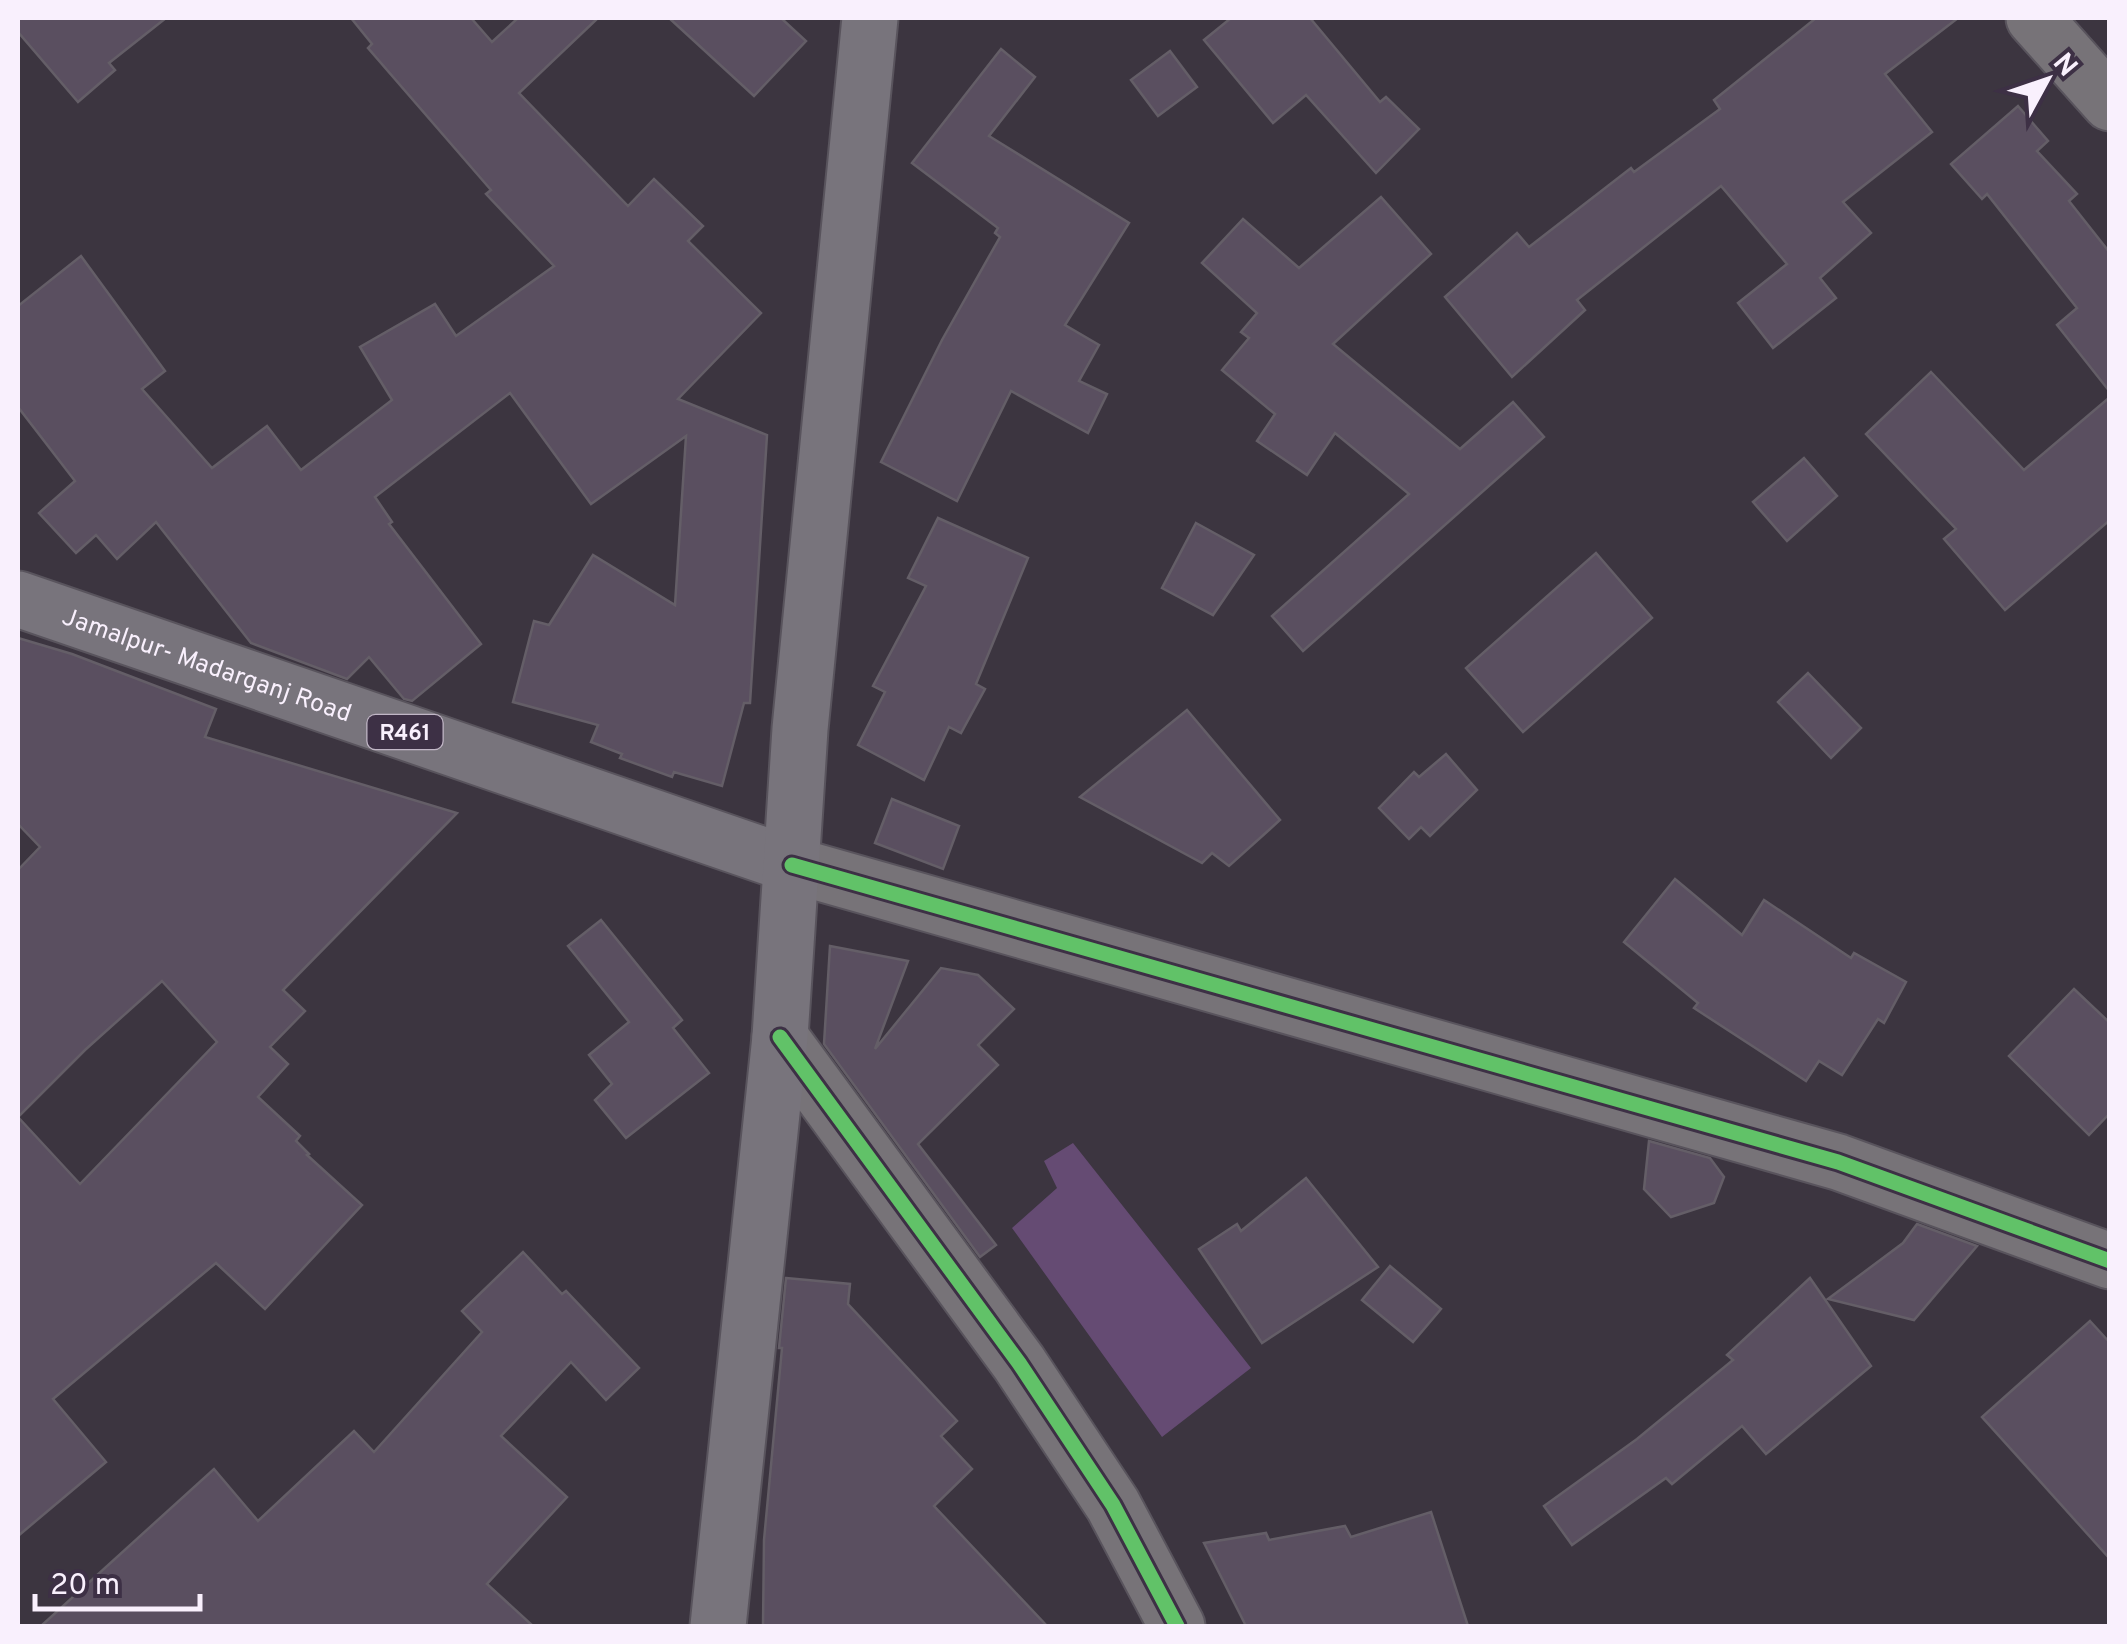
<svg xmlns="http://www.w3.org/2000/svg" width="2127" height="1644" viewBox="0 0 2127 1644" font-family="Overpass,sans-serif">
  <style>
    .green { fill: #654b73 }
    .building { fill: #5a4f60; stroke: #645e67; stroke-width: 2.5; fill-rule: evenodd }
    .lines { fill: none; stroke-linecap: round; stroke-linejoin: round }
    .minor-casing { stroke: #59545d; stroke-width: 59 }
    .major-casing { stroke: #59545d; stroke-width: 59 }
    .minor { stroke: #777378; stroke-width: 55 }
    .major { stroke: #78747c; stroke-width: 55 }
    .cycleway-casing { stroke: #3d3045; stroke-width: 21 }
    .cycleway { stroke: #61c268; stroke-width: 15 }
    .labels { text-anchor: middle; stroke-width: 8; stroke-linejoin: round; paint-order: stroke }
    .shield { fill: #3d3045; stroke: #c1b6c6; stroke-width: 2.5 }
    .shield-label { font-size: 22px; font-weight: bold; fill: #f9f0fd }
    .street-label { font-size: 25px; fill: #f9f0fd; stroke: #3d3045 }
  </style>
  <rect width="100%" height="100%" fill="#3c3540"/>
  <!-- green -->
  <path class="green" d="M1073 1143 1251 1368 1162 1437 1012 1228 1057 1188 1044 1161Z"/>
  <!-- building -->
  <g class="building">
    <path d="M18 18H166L109 63 115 70 78 102 18 32Z"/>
    <path d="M351 18H471L492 42 518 18H598L519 93 628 206 654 179 703 226 688 241 761 313 678 399 767 435 750 703H744L722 786 674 772 672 777 620 758 622 754 591 742 598 725 513 702 534 621 549 625 593 555 675 605 686 436 591 504 510 393 375 497 392 522 389 524 481 644 412 701 404 699 369 657 347 679 251 643 156 522 117 559 96 535 76 553 39 513 75 481 18 407V306L81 256 165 371 142 389 212 468 267 426 301 470 392 400 360 347 435 304 456 336 554 266 486 194 491 190 368 48 372 44Z"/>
    <path d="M669 18H781L806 41 754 96Z"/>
    <path d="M1231 18H1310L1380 102 1386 97 1419 129 1376 173 1306 95 1273 123 1204 40Z"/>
    <path d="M1816 18H1958L1885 74 1932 132 1843 202 1871 233 1820 278 1836 298 1773 348 1738 303 1787 264 1721 186 1577 300 1585 310 1512 377 1445 297 1517 233 1529 247 1631 168 1634 172 1720 109 1714 100Z"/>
    <path d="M1001 49 1035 77 989 136 1129 223 1065 325 1099 345 1079 381 1107 394 1088 433 1011 391 957 501 881 462 942 340 1000 237 995 233 998 228 912 163Z"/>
    <path d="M1170 51 1197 87 1158 116 1131 80Z"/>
    <path d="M2018 106 2048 141 2037 151 2077 194 2069 201 2110 253V392L2057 325 2077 308 1987 194 1982 199 1951 164Z"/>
    <path d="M1381 197 1431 254 1333 344 1460 449 1513 402 1544 437 1303 651 1272 616 1409 494 1335 433 1307 475 1257 441 1275 414 1222 370 1249 338 1241 332 1257 313 1202 263 1243 219 1299 268Z"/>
    <path d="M1931 372 2024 470 2110 397V520L2005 610 1944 539 1956 529 1866 434Z"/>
    <path d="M1804 458 1837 496 1787 541 1753 502Z"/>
    <path d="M938 518 1028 558 976 684 985 689 961 733 949 727 924 780 858 745 885 692 873 686 926 586 908 578Z"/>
    <path d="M1196 523 1254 555 1213 615 1162 588Z"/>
    <path d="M1596 553 1652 618 1523 732 1466 668Z"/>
    <path d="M18 638 72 654 216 709 205 737 457 813 283 990 305 1011 270 1047 288 1064 258 1097 300 1136 296 1141 309 1154 307 1155 362 1205 265 1309 216 1263 53 1399 106 1462 18 1536V870L40 847 18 824ZM162 981 217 1042 80 1184 18 1117 85 1050Z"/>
    <path d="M1808 673 1861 728 1831 758 1778 702Z"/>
    <path d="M1187 710 1280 820 1229 866 1212 853 1202 863 1080 797Z"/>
    <path d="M1446 754 1477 790 1430 836 1421 827 1409 839 1379 808 1414 772 1419 777Z"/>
    <path d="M892 799 959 826 943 869 875 843Z"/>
    <path d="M1675 879 1742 935 1764 900 1851 958 1854 953 1906 982 1884 1023 1878 1019 1842 1075 1819 1061 1806 1081 1694 1008 1698 1003 1624 942Z"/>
    <path d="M601 920 682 1020 673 1028 709 1073 626 1138 595 1100 612 1084 589 1055 629 1022 568 946Z"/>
    <path d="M830 946 908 961 875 1049 941 968 978 975 1014 1009 978 1045 998 1065 918 1144 996 1245 980 1257 824 1044Z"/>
    <path d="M2074 989 2110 1023V1113L2089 1135 2009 1056Z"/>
    <path d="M1649 1141 1710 1158 1724 1177 1714 1203 1671 1217 1644 1189Z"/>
    <path d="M1306 1178 1378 1267 1262 1343 1199 1249 1237 1224 1241 1231Z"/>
    <path d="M1917 1224 1977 1246 1914 1320 1828 1299 1903 1243Z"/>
    <path d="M523 1252 562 1294 566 1291 639 1368 606 1400 571 1362 501 1436 567 1497 487 1584 533 1626H41L214 1469 258 1521 354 1431 374 1452 482 1332 462 1311Z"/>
    <path d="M1390 1266 1441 1309 1413 1342 1362 1300Z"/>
    <path d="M786 1278 850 1284 848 1304 957 1421 941 1436 972 1469 934 1506 1047 1626H763L764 1540 782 1348H779Z"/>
    <path d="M1810 1278 1871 1366 1766 1454 1742 1426 1672 1484 1666 1478 1572 1545 1544 1506 1637 1439 1733 1360 1727 1355Z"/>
    <path d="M2090 1321 2110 1343V1559L1982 1417Z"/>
    <path d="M1431 1512 1468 1626H1246L1204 1543 1266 1533 1269 1540 1345 1526 1351 1537Z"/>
  </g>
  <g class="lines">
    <defs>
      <g id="minor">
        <path d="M2034 18 2110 103"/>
        <path d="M792 865 1838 1162 2110 1261"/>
        <path d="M780 1037 1019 1363 1113 1505 1177 1626"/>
      </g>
      <g id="major">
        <path id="s1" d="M18 599 792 865"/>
        <path d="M718 1626 780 1037 800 729 870 18"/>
      </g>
    </defs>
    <!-- minor casing -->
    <use href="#minor" class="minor-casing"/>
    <!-- major casing -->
    <use href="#major" class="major-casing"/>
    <!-- minor -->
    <use href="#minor" class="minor"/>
    <!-- major -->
    <use href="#major" class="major"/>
    <defs>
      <g id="cycleway">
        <path d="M792 865 1838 1162 2110 1261"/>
        <path d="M780 1037 1019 1363 1113 1505 1177 1626"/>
      </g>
    </defs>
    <!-- cycleway casing -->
    <use href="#cycleway" class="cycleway-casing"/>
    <!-- cycleway -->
    <use href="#cycleway" class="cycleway"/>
  </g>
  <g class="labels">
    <!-- shield labels -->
    <rect class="shield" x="367.5" y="715" width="75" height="34" rx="8"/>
    <g class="shield-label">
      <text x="405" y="740">R461</text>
    </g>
    <!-- street labels -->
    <g class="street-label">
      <text dy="9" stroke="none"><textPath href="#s1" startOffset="200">Jamalpur- Madarganj Road</textPath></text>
    </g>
  </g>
  <!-- border -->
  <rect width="2127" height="1644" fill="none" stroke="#f9f0fd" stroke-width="40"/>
  <!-- north arrow -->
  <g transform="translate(2047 80) rotate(50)" stroke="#3d3045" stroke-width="8" paint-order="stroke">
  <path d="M0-8L18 38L0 25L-18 38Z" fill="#f9f0fd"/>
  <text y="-15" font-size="28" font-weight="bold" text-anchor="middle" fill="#f9f0fd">N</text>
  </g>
  <!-- scale -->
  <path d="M35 1594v15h165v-15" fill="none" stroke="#f9f0fd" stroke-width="5"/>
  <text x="50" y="1594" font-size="30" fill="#f9f0fd" stroke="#3d3045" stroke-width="8" paint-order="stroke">20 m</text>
</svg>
